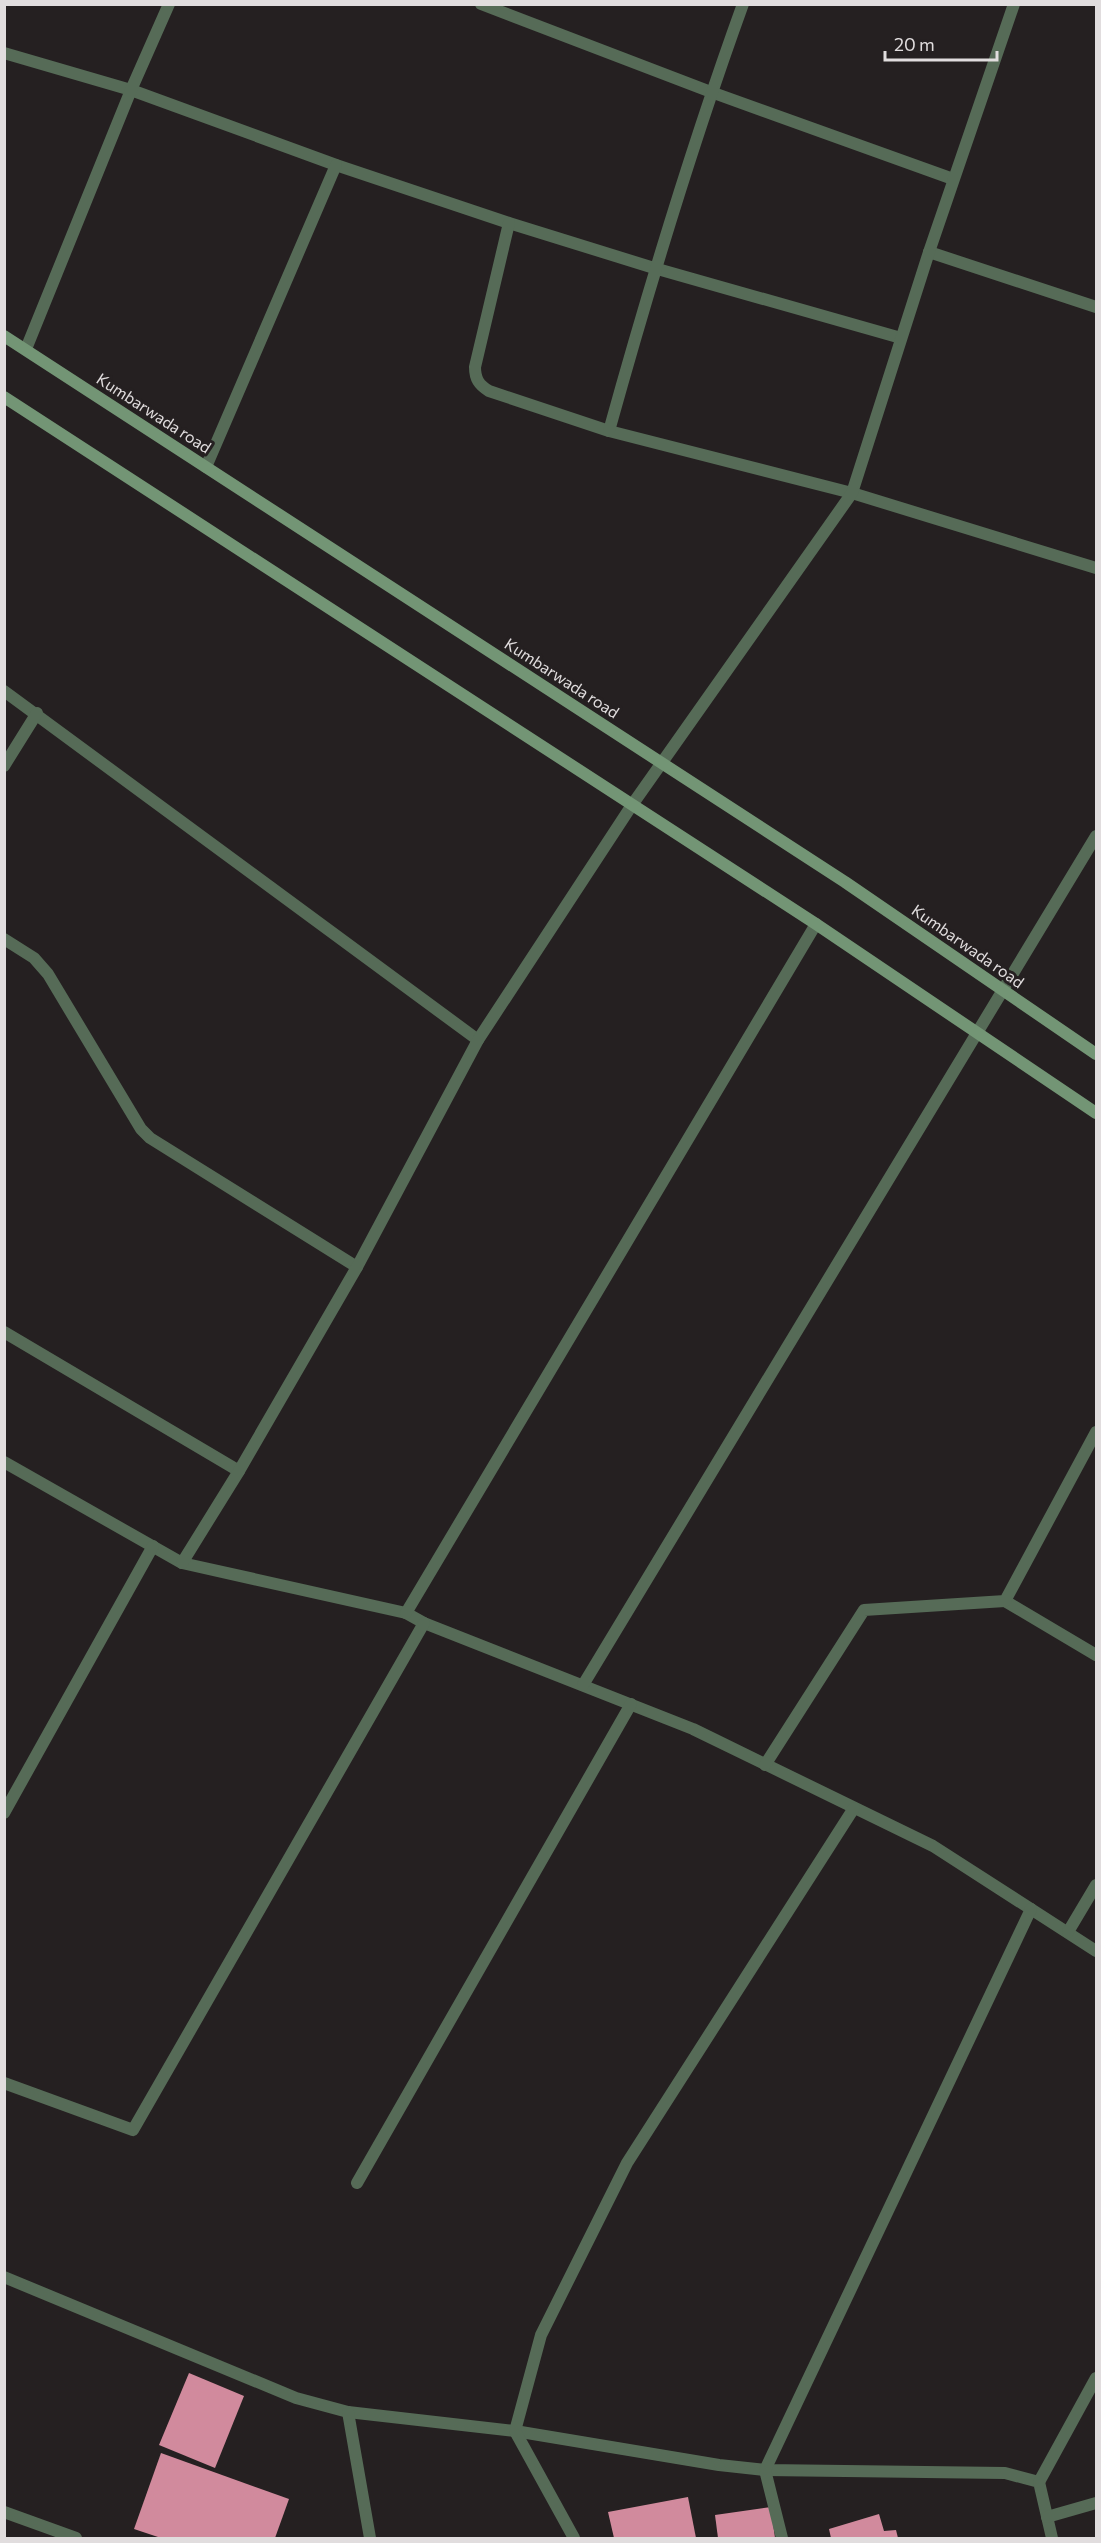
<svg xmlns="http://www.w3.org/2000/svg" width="1101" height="2543" viewBox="0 0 1101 2543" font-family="Commissioner,sans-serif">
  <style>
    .building { fill: #d18a9d }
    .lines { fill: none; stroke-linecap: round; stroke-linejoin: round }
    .street { stroke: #566b57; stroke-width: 12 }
    .secondary { stroke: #739575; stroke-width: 12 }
    .labels { text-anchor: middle; stroke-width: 6; stroke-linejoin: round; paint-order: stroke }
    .street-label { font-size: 16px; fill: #e1ddde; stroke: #252021 }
  </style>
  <rect width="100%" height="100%" fill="#252021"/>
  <!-- building -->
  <g class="building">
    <path d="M189 2373 244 2396 215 2468 159 2445Z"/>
    <path d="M161 2453 289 2499 275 2538H161L134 2529Z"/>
    <path d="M688 2497 696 2538H614L608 2512Z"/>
    <path d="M771 2507 775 2538H718L715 2515Z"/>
    <path d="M879 2514 884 2531 896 2530 898 2538H831L829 2529Z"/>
  </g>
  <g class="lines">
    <!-- street -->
    <g class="street">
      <path d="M481 4 711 92 953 179"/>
      <path d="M4 53 131 90 336 165 509 223 654 268 901 338"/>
      <path d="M509 223 475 367C475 379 479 385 489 391L609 431 852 493 1096 568"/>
      <path d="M929 252 1096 307"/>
      <path d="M26 349 131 90 169 4"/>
      <path d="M609 431C649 287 692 145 743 4"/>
      <path d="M206 467 336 165"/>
      <path d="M4 691 478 1040"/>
      <path d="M4 766 37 713"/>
      <path d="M4 939 34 958 48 974 141 1129 150 1138 357 1267"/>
      <path d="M4 1332 239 1471"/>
      <path d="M4 1462 182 1563 406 1613 424 1623 693 1729 933 1846 1096 1951"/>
      <path d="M182 1563 239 1471 357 1267 478 1040 632 805 852 493 929 252 1014 4"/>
      <path d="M1005 1601 1096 1655"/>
      <path d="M406 1613 816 924"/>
      <path d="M583 1685 1096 836"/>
      <path d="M765 1765 864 1610 1005 1601 1096 1432"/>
      <path d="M4 1813 153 1546"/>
      <path d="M1068 1932 1096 1885"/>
      <path d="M4 2083 133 2130 424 1623"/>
      <path d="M357 2183 631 1704"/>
      <path d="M4 2277 296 2398 348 2412 515 2431 719 2465 765 2470 1005 2473 1039 2482 1052 2538"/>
      <path d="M348 2412 370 2538"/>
      <path d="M1039 2482 1096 2378"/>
      <path d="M4 2512 76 2538"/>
      <path d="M1047 2517 1096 2503"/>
      <path d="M574 2538 515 2431 541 2335 627 2163 854 1808"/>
      <path d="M782 2538 765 2470 1031 1909"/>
    </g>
    <!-- secondary -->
    <g class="secondary">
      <path d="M4 336 845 882 1096 1054"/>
      <path d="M4 397 816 924 1096 1113"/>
    </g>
  </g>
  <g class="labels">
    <!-- street labels -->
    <g class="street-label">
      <text transform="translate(154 413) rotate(33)" y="6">Kumbarwada road</text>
      <text transform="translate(562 678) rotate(33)" y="6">Kumbarwada road</text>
      <text transform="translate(968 946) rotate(35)" y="6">Kumbarwada road</text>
    </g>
  </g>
  <!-- border -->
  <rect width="1101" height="2543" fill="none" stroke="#e1ddde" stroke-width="12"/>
  <!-- scale -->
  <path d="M885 51v9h112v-9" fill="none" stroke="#e1ddde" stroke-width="3"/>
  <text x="894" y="51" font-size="18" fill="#e1ddde" stroke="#252021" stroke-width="4.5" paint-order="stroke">20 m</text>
</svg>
